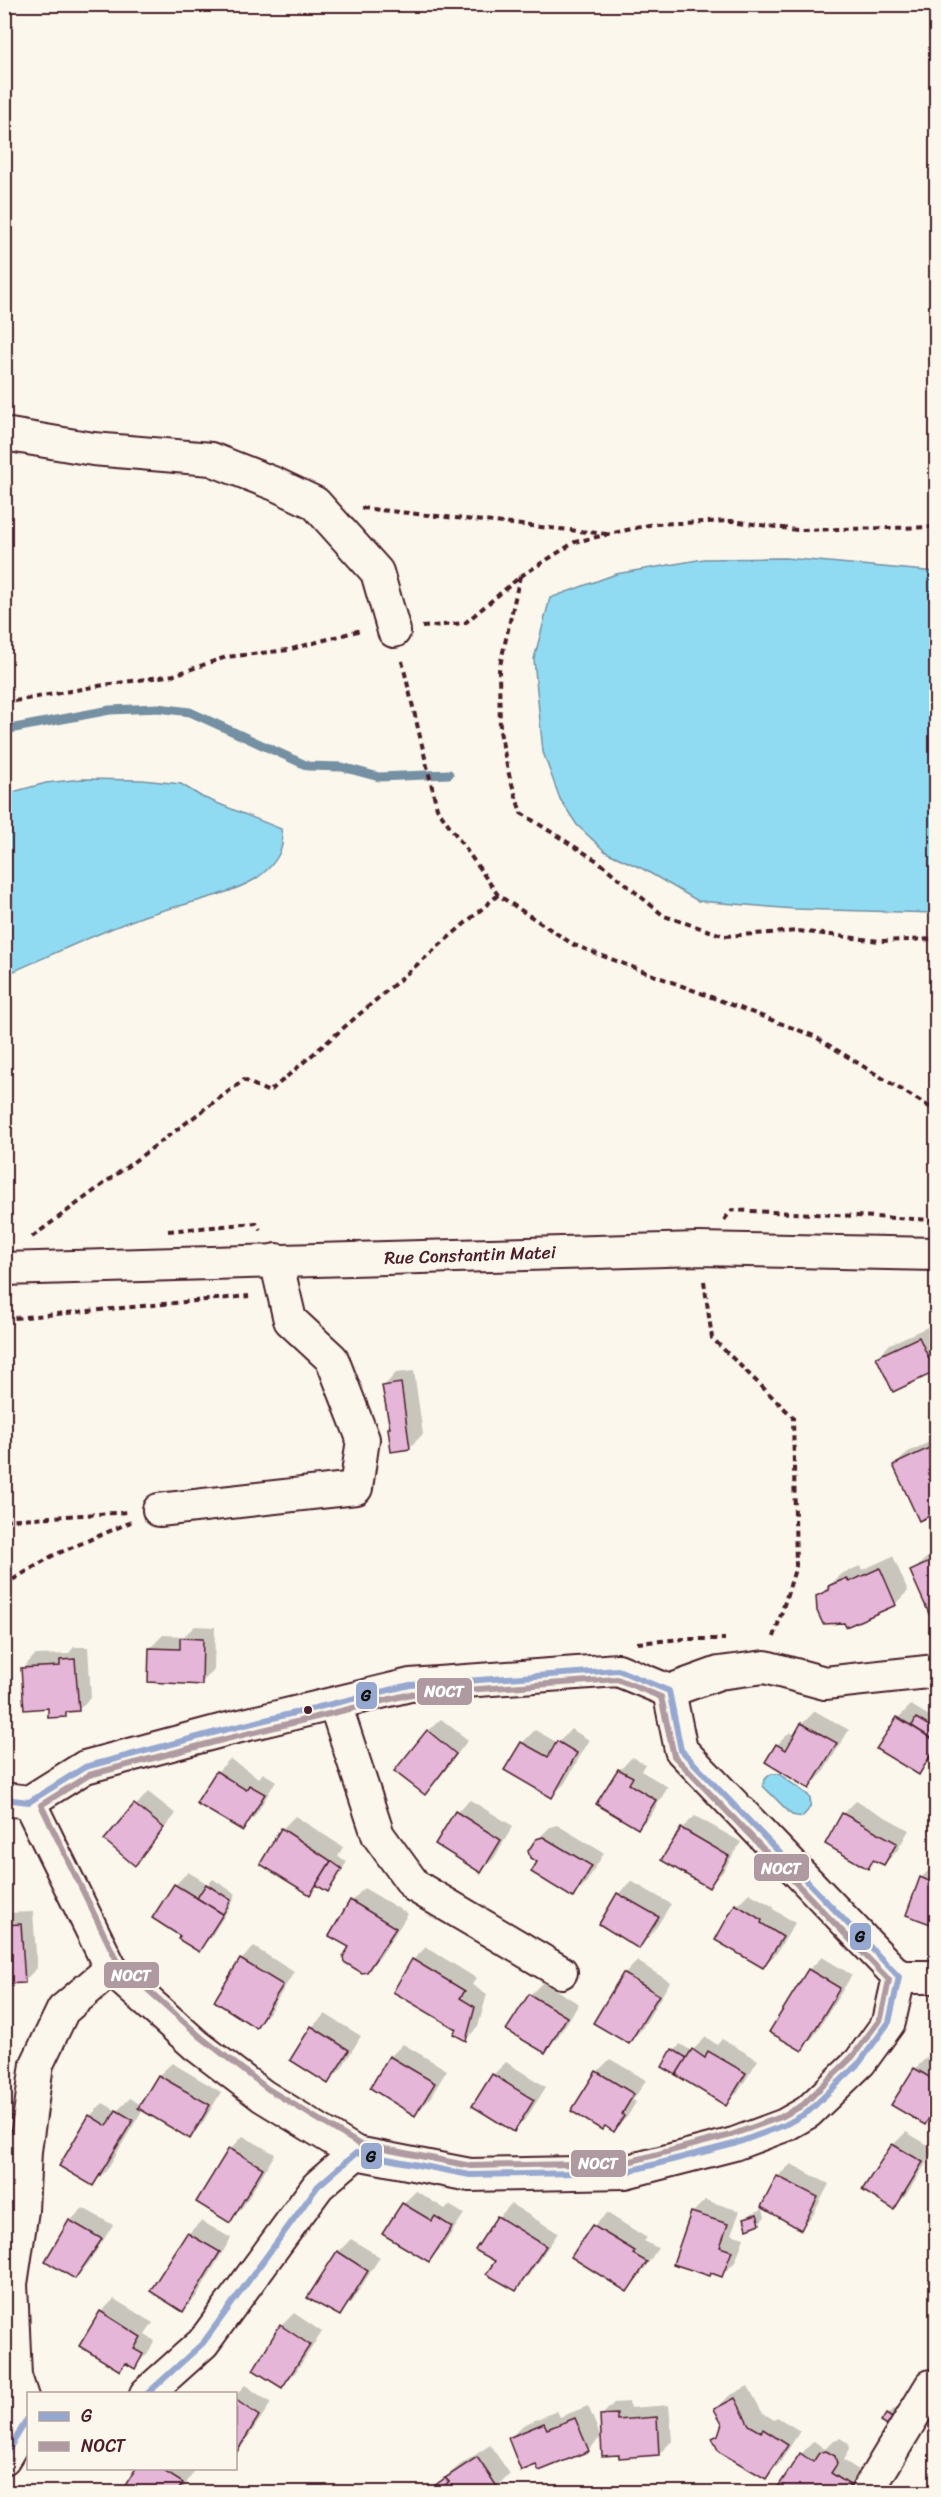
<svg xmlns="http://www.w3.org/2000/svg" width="941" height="2497" viewBox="0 0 941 2497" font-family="Sriracha,sans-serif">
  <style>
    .water { fill: #91dbf2; stroke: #7590a2; stroke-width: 1.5 }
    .shadow { fill: #0003 }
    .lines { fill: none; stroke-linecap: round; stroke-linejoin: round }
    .stream { stroke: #7590a2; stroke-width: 9 }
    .building { fill: #e5b6d7; stroke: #4a1f2b; stroke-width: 1.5 }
    .minor-casing { stroke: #4a1f2b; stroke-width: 36 }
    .path { stroke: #4a1f2b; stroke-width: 4; stroke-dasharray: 6 4.5; stroke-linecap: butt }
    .minor { stroke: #fbf7ec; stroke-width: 32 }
    .bus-1-casing { stroke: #fbf7ec; stroke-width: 10 }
    .bus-2-casing { stroke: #fbf7ec; stroke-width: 10 }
    .bus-1 { stroke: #97a8d0; stroke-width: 6 }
    .bus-2 { stroke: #ae9aa0; stroke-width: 6 }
    .bus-dot { fill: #4a1f2b; stroke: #fbf7ec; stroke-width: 2 }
    .labels { text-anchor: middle; stroke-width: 4.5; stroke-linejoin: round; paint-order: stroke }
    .street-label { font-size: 18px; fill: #4a1f2b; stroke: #fbf7ec }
    .line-badge { stroke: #fbf7ec; stroke-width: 2 }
    .badge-label { font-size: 16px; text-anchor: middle; font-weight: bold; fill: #fff }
    .pale-badge-label { font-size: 16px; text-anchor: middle; font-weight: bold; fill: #111 }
  </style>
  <rect width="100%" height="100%" fill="#fbf7ec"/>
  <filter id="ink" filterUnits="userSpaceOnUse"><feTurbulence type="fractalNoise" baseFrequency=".0167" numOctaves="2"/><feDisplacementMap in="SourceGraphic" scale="12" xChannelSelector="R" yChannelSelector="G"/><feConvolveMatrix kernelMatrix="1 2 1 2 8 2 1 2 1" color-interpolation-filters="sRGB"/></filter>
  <g filter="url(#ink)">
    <!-- water -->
    <g class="water">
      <path d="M785 558 936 572V913L794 909 698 901 643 869 606 852 577 825 560 799 543 752 534 659 550 598 616 574 704 559Z"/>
      <path d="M82 779 142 780 181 784 202 797 281 829C287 849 274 866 257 878 228 896 178 905 144 916 97 933 51 955 5 975V794L46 783Z"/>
      <path d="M771 1774H779L808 1795C814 1804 809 1810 802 1817L792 1815 763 1786 764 1780Z"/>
    </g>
    <!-- shadow -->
    <g class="shadow">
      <path d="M932 1325 936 1334V1368L934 1370 878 1357 890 1344Z"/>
      <path d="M414 1371 423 1434 410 1447 389 1429 391 1427 384 1386 396 1373Z"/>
      <path d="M936 1439V1512L920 1519 895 1465 908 1452Z"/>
      <path d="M936 1553V1611L931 1614 912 1572 925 1559Z"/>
      <path d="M893 1556 908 1591 895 1604 818 1596 843 1573 860 1566 862 1570Z"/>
      <path d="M195 1626 215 1627 214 1670 201 1683 150 1648 163 1635 184 1636Z"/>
      <path d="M74 1647H88L91 1697 78 1710H71L65 1716 50 1706 23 1668 35 1655 68 1654Z"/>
      <path d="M911 1705 936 1720V1752L919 1773 898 1718Z"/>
      <path d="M815 1711 849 1730 822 1774 809 1787 777 1745 790 1732 796 1736 802 1724Z"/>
      <path d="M441 1719 468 1740 438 1780 425 1793 428 1731Z"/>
      <path d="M571 1729 589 1740 565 1783 552 1796 522 1743 535 1730 558 1743Z"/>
      <path d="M632 1757 645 1764 641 1771 668 1787 651 1815 638 1828 598 1804 620 1770Z"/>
      <path d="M230 1759 259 1778 263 1773 276 1781 255 1816 243 1829 217 1772Z"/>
      <path d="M148 1792 176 1814 135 1864 106 1840Z"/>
      <path d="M470 1800 513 1826 494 1858 481 1871 457 1812Z"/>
      <path d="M856 1801 909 1830 897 1851 884 1864 876 1860 868 1867 843 1814Z"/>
      <path d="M295 1816 343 1847 338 1856 347 1862 328 1890 319 1884 310 1893 282 1829Z"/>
      <path d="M695 1816 741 1842 722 1873 709 1886 663 1859 682 1828Z"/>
      <path d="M557 1825 604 1853 586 1883 573 1896 539 1862 537 1840 550 1827Z"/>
      <path d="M934 1865 936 1866V1924L908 1914 921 1878Z"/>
      <path d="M188 1872 208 1884 213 1879 236 1894 233 1899 234 1900 211 1937 198 1950 175 1885Z"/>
      <path d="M631 1881 671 1904 652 1934 639 1947 619 1894Z"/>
      <path d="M364 1888 408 1914 380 1957 367 1971 351 1947 352 1901Z"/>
      <path d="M749 1893 774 1907 773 1909 795 1923 776 1954 763 1966 737 1905Z"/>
      <path d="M33 1912 37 1968 24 1981 4 1982V1913Z"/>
      <path d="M254 1947 294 1972 269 2013 256 2026 216 2000 241 1960Z"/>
      <path d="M426 1947 476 1978 472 1985 487 1994 478 2027 466 2039 413 1960Z"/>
      <path d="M822 1957 852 1975 814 2036 802 2049 809 1970Z"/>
      <path d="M637 1961 670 1982 641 2030 629 2042 625 1974Z"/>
      <path d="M543 1982 579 2004 557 2038 544 2051 530 1995Z"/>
      <path d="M325 2014 361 2036 341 2069 328 2082 292 2060 312 2027Z"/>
      <path d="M4 2032 10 2036 4 2044Z"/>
      <path d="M706 2037 717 2045 722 2039 758 2060 738 2092 725 2105 664 2066 680 2044 692 2051Z"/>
      <path d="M403 2044 447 2070 428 2101 415 2114 390 2057Z"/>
      <path d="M928 2056 936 2061V2111L924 2123 893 2104 915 2069Z"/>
      <path d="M610 2059 646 2080 633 2100 636 2102 627 2117 614 2130 597 2072Z"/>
      <path d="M506 2062 546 2087 527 2117 514 2130 493 2075Z"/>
      <path d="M172 2063 221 2092 202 2124 189 2137 143 2109 106 2171 93 2184 90 2116 103 2103 117 2111 130 2098 141 2105 159 2075Z"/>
      <path d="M906 2132 935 2149 906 2195 894 2208 893 2145Z"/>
      <path d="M243 2136 275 2154 242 2208 229 2221 231 2149Z"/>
      <path d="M791 2164 829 2184 813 2215 801 2228 763 2207 778 2176Z"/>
      <path d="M416 2191 445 2209 449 2205 464 2214 442 2247 429 2260 384 2233 403 2204Z"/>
      <path d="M705 2200 740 2211 731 2234 744 2238 735 2262 722 2275 692 2213Z"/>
      <path d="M511 2204 558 2233 528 2276 516 2289 497 2261 499 2217Z"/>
      <path d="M83 2208 113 2225 88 2264 75 2277 70 2221Z"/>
      <path d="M763 2209 765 2217 759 2223 746 2219 752 2213Z"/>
      <path d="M607 2213 647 2238 644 2241 658 2248 639 2277 626 2290 573 2257 594 2226Z"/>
      <path d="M201 2221 231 2238 196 2297 183 2310 188 2234Z"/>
      <path d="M351 2239 380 2257 352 2301 339 2314 338 2252Z"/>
      <path d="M114 2299 153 2323 145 2335 155 2341 147 2354 134 2367 126 2363 120 2369 101 2312Z"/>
      <path d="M294 2313 322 2332 295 2373 282 2386 281 2326Z"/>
      <path d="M245 2385 271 2403 236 2455V2395Z"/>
      <path d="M748 2386 762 2412 774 2420 777 2417 800 2431 779 2464 766 2477 714 2439 720 2433 723 2423 716 2409 729 2396Z"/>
      <path d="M629 2402 630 2408 669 2405 672 2441 659 2454 620 2453 601 2416 614 2403Z"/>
      <path d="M588 2406 601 2437 588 2450 537 2463 510 2438 523 2425 557 2411 560 2417Z"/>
      <path d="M894 2409 905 2416 895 2429 887 2415Z"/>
      <path d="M840 2438 848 2443 849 2450 843 2460 862 2472 848 2492H783L778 2490 801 2454 814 2441 825 2449 834 2440Z"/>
      <path d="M490 2445 510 2474 497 2487 489 2492H428L460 2465Z"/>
      <path d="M138 2468H192L195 2470 184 2487 194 2492H123Z"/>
    </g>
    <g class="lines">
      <!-- stream -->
      <path class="stream" d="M4 730 110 710 158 708 190 712 308 766 342 767 379 777 449 774"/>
    </g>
    <!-- building -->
    <g class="building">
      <path d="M919 1337 935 1372 893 1392 876 1357Z"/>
      <path d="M401 1383 410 1449 391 1452 388 1428H390L382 1386Z"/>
      <path d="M929 1448 936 1465V1513L919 1521 893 1465Z"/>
      <path d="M936 1559V1612L930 1616 910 1571Z"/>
      <path d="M880 1568 896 1605 846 1627 844 1623 823 1624 817 1611 816 1596 829 1590 828 1586 847 1578 849 1582Z"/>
      <path d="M180 1638 203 1639 202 1685 148 1682 149 1648 180 1649Z"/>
      <path d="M75 1659 79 1711 66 1712V1717L48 1718V1708L24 1710 21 1668 60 1666V1660Z"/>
      <path d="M897 1717 936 1741V1746L919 1775 876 1749Z"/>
      <path d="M916 1718 936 1730V1741L912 1726Z"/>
      <path d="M801 1723 837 1743 809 1789 765 1762 776 1744 786 1750Z"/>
      <path d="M427 1730 456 1754 425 1795 394 1771Z"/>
      <path d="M557 1741 577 1753 552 1798 504 1770 521 1742 548 1757Z"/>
      <path d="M618 1769 633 1777 629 1784 656 1800 638 1829 596 1804Z"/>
      <path d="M216 1771 246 1790 249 1785 265 1794 243 1831 196 1803Z"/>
      <path d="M134 1804 164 1828 135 1866 104 1840Z"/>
      <path d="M455 1811 501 1840 481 1873 435 1844Z"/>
      <path d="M842 1813 897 1843 884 1865 873 1860 868 1869 825 1844Z"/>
      <path d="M281 1828 331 1861 310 1895 260 1864Z"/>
      <path d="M681 1828 729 1856 709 1888 661 1860Z"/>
      <path d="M543 1837 592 1866 573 1898 531 1872 537 1862 530 1858 528 1851 536 1839Z"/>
      <path d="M331 1861 342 1869 328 1892 316 1885Z"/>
      <path d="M920 1877 936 1884V1926L906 1915Z"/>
      <path d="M174 1884 223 1914 199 1952 178 1939 180 1936 152 1918Z"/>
      <path d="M206 1884 231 1900 223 1914 197 1898Z"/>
      <path d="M617 1893 659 1917 639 1949 599 1924Z"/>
      <path d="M350 1900 396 1928 367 1972 362 1973 344 1962 343 1957 349 1947 329 1936Z"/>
      <path d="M735 1904 762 1920 761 1923 783 1937 763 1968 715 1940Z"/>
      <path d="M21 1924 25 1983 4 1984V1925Z"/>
      <path d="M240 1959 283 1985 256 2028 214 2001Z"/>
      <path d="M412 1959 465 1991 460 1998 475 2007 466 2041 453 2034 456 2029 393 1992Z"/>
      <path d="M808 1969 840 1988 802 2051 769 2032Z"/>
      <path d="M623 1973 659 1995 629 2044 593 2023Z"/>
      <path d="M529 1994 567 2017 545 2053 506 2030Z"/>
      <path d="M311 2026 349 2050 328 2084 290 2060Z"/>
      <path d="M672 2049 687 2058 676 2075 662 2067Z"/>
      <path d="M692 2049 705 2058 708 2051 746 2073 726 2106 676 2075Z"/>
      <path d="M389 2056 435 2083 415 2116 370 2088Z"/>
      <path d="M914 2068 936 2081V2105L925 2125 891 2105Z"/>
      <path d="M596 2071 634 2094 622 2114 624 2116 614 2132 605 2126 602 2130 571 2111Z"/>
      <path d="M492 2074 534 2100 514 2132 472 2106Z"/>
      <path d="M158 2075 210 2105 190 2139 138 2108Z"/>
      <path d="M116 2110 133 2120 93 2186 59 2166 89 2115 107 2126Z"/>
      <path d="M892 2144 923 2162 894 2210 862 2190Z"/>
      <path d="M229 2148 263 2168 230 2223 196 2202Z"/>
      <path d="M777 2176 818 2197 801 2230 761 2207Z"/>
      <path d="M402 2203 432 2221 435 2216 452 2227 429 2262 382 2234Z"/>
      <path d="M691 2212 728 2224 720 2247 732 2251 722 2277 711 2273 710 2276 673 2264Z"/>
      <path d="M757 2214 760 2224 747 2229 744 2218Z"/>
      <path d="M497 2216 546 2246 516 2291 486 2274 495 2261 475 2250Z"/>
      <path d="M69 2220 102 2239 75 2279 45 2261Z"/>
      <path d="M592 2225 635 2251 633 2254 647 2262 627 2292 571 2257Z"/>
      <path d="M187 2233 220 2252 183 2312 150 2291Z"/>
      <path d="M337 2251 368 2271 340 2316 307 2298Z"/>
      <path d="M100 2311 141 2337 134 2349 143 2354 135 2369 125 2363 120 2371 79 2346Z"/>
      <path d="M280 2325 310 2345 282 2388 253 2370Z"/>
      <path d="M735 2398 749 2425 761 2432 763 2429 788 2445 766 2479 719 2452 712 2438 718 2435 722 2423 714 2409Z"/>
      <path d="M236 2400 259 2416 236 2453Z"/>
      <path d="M617 2414V2420L657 2417 659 2455 619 2458V2455L602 2456 600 2415Z"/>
      <path d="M886 2414 900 2423 895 2431 881 2422Z"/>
      <path d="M575 2418 589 2451 539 2471 536 2465 521 2471 508 2438 544 2423 547 2429Z"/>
      <path d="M826 2451 835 2456 837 2464 831 2473 850 2485 845 2492H780L776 2490 800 2453 813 2462 819 2453Z"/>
      <path d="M477 2457 498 2488 491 2492H434L449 2482 445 2478Z"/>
      <path d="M136 2468H159L183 2483 177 2492H121Z"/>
      <path d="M445 2478 449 2482 434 2492H426Z"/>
    </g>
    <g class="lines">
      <defs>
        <g id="minor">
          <path d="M4 434 93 449 211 459 275 484 315 503 377 572 394 631"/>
          <path d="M4 1269 699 1249 936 1254"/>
          <path d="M159 1510 356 1488 363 1439 332 1359 290 1320 276 1260"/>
          <path d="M669 1691 681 1750 899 1977H936"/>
          <path d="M335 1704 378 1835 415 1886 561 1972"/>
          <path d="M4 1799 29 1802 85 1767 224 1730 410 1685 618 1670 669 1691 719 1673 765 1667 825 1683 936 1671"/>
          <path d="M29 1802 111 1969 196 2045 263 2096 356 2153 470 2175 625 2172 734 2144 785 2125 808 2112 860 2062 889 2022 899 1977"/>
          <path d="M146 2394 203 2343 318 2186 356 2153"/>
          <path d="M28 2416 15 2376 11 2284 22 2210 25 2151 37 2064 63 2010 111 1969"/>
          <path d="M4 2458 28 2418"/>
          <path d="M867 2492 931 2386"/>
        </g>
      </defs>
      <!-- minor casing -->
      <use href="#minor" class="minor-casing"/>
      <!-- path -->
      <g class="path">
        <path d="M361 508 607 534"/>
        <path d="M520 576 499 670 500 731 508 771 521 813 599 862 664 916 725 936 799 931 879 941 936 939"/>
        <path d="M422 627 465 623 521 576 575 542 653 524 732 521 797 530 936 527"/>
        <path d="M402 661 437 808 498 895 574 945 814 1036 936 1111"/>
        <path d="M4 703 104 685 174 675 226 657 288 650 361 630"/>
        <path d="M724 1220 732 1210 936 1220"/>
        <path d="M168 1231 256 1223 260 1230"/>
        <path d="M32 1237 244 1080 269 1092 498 895"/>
        <path d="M704 1281 712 1338 793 1417 796 1566 774 1637"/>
        <path d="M4 1319 249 1296"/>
        <path d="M4 1520 129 1512"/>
        <path d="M4 1585 52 1556 131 1522"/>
        <path d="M637 1643 684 1639H725"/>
      </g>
      <!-- minor -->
      <use href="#minor" class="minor"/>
      <defs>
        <g id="bus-1">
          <path d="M4 1799 29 1802 85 1767 224 1730 410 1685 618 1670 669 1691 681 1750 899 1977 889 2022 860 2062 808 2112 785 2125 734 2144 625 2172 470 2175 356 2153 318 2186 203 2343 147 2394"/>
          <path d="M4 2457 28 2418"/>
        </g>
        <path id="bus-2" d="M617 1679 661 1697 674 1756 889 1980 881 2018 853 2056 803 2105 781 2117 731 2135 624 2163 471 2166 359 2144 268 2089 202 2038 118 1963 41 1805 89 1775 226 1739 411 1694Z"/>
      </defs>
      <!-- bus-1 casing -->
      <use href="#bus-1" class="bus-1-casing"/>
      <!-- bus-2 casing -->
      <use href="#bus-2" class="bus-2-casing"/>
      <!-- bus-1 -->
      <use href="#bus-1" class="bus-1"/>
      <!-- bus-2 -->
      <use href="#bus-2" class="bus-2"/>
    </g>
  </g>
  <!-- markers -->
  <circle class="bus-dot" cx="308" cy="1710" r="5"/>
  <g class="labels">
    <!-- street labels -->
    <g class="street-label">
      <text transform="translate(470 1255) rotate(-2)" y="6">Rue Constantin Matei</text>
    </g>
  </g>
  <g class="line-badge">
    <rect x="416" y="1677" width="57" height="29" rx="6" fill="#ae9aa0"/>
    <rect x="355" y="1681" width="23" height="29" rx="6" fill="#97a8d0"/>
    <rect x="753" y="1853" width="57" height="29" rx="6" fill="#ae9aa0"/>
    <rect x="849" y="1922" width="23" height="29" rx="6" fill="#97a8d0"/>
    <rect x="103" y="1961" width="57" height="28" rx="6" fill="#ae9aa0"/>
    <rect x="360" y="2142" width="23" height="28" rx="6" fill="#97a8d0"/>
    <rect x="570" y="2149" width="57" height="29" rx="6" fill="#ae9aa0"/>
  </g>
  <g class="badge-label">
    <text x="444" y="1697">NOCT</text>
    <text x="781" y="1874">NOCT</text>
    <text x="131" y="1981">NOCT</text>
    <text x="598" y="2169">NOCT</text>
  </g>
  <g class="pale-badge-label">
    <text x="366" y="1701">G</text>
    <text x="860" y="1942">G</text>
    <text x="371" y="2162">G</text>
  </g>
  <!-- margin -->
  <rect width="941" height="2497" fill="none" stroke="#fbf7ec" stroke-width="24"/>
  <rect x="12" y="12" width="917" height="2473" fill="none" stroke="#4a1f2b" stroke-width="2" filter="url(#ink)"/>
  <!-- legend -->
  <rect x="27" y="2392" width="210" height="78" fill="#fbf7ec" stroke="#b4a19f" stroke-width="1.5"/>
  <rect x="39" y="2412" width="30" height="9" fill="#97a8d0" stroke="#b4a19f" stroke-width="1.5"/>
  <text x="81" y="2422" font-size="18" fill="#4a1f2b">G</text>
  <rect x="39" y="2442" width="30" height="9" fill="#ae9aa0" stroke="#b4a19f" stroke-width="1.5"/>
  <text x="81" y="2452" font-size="18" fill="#4a1f2b">NOCT</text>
</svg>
